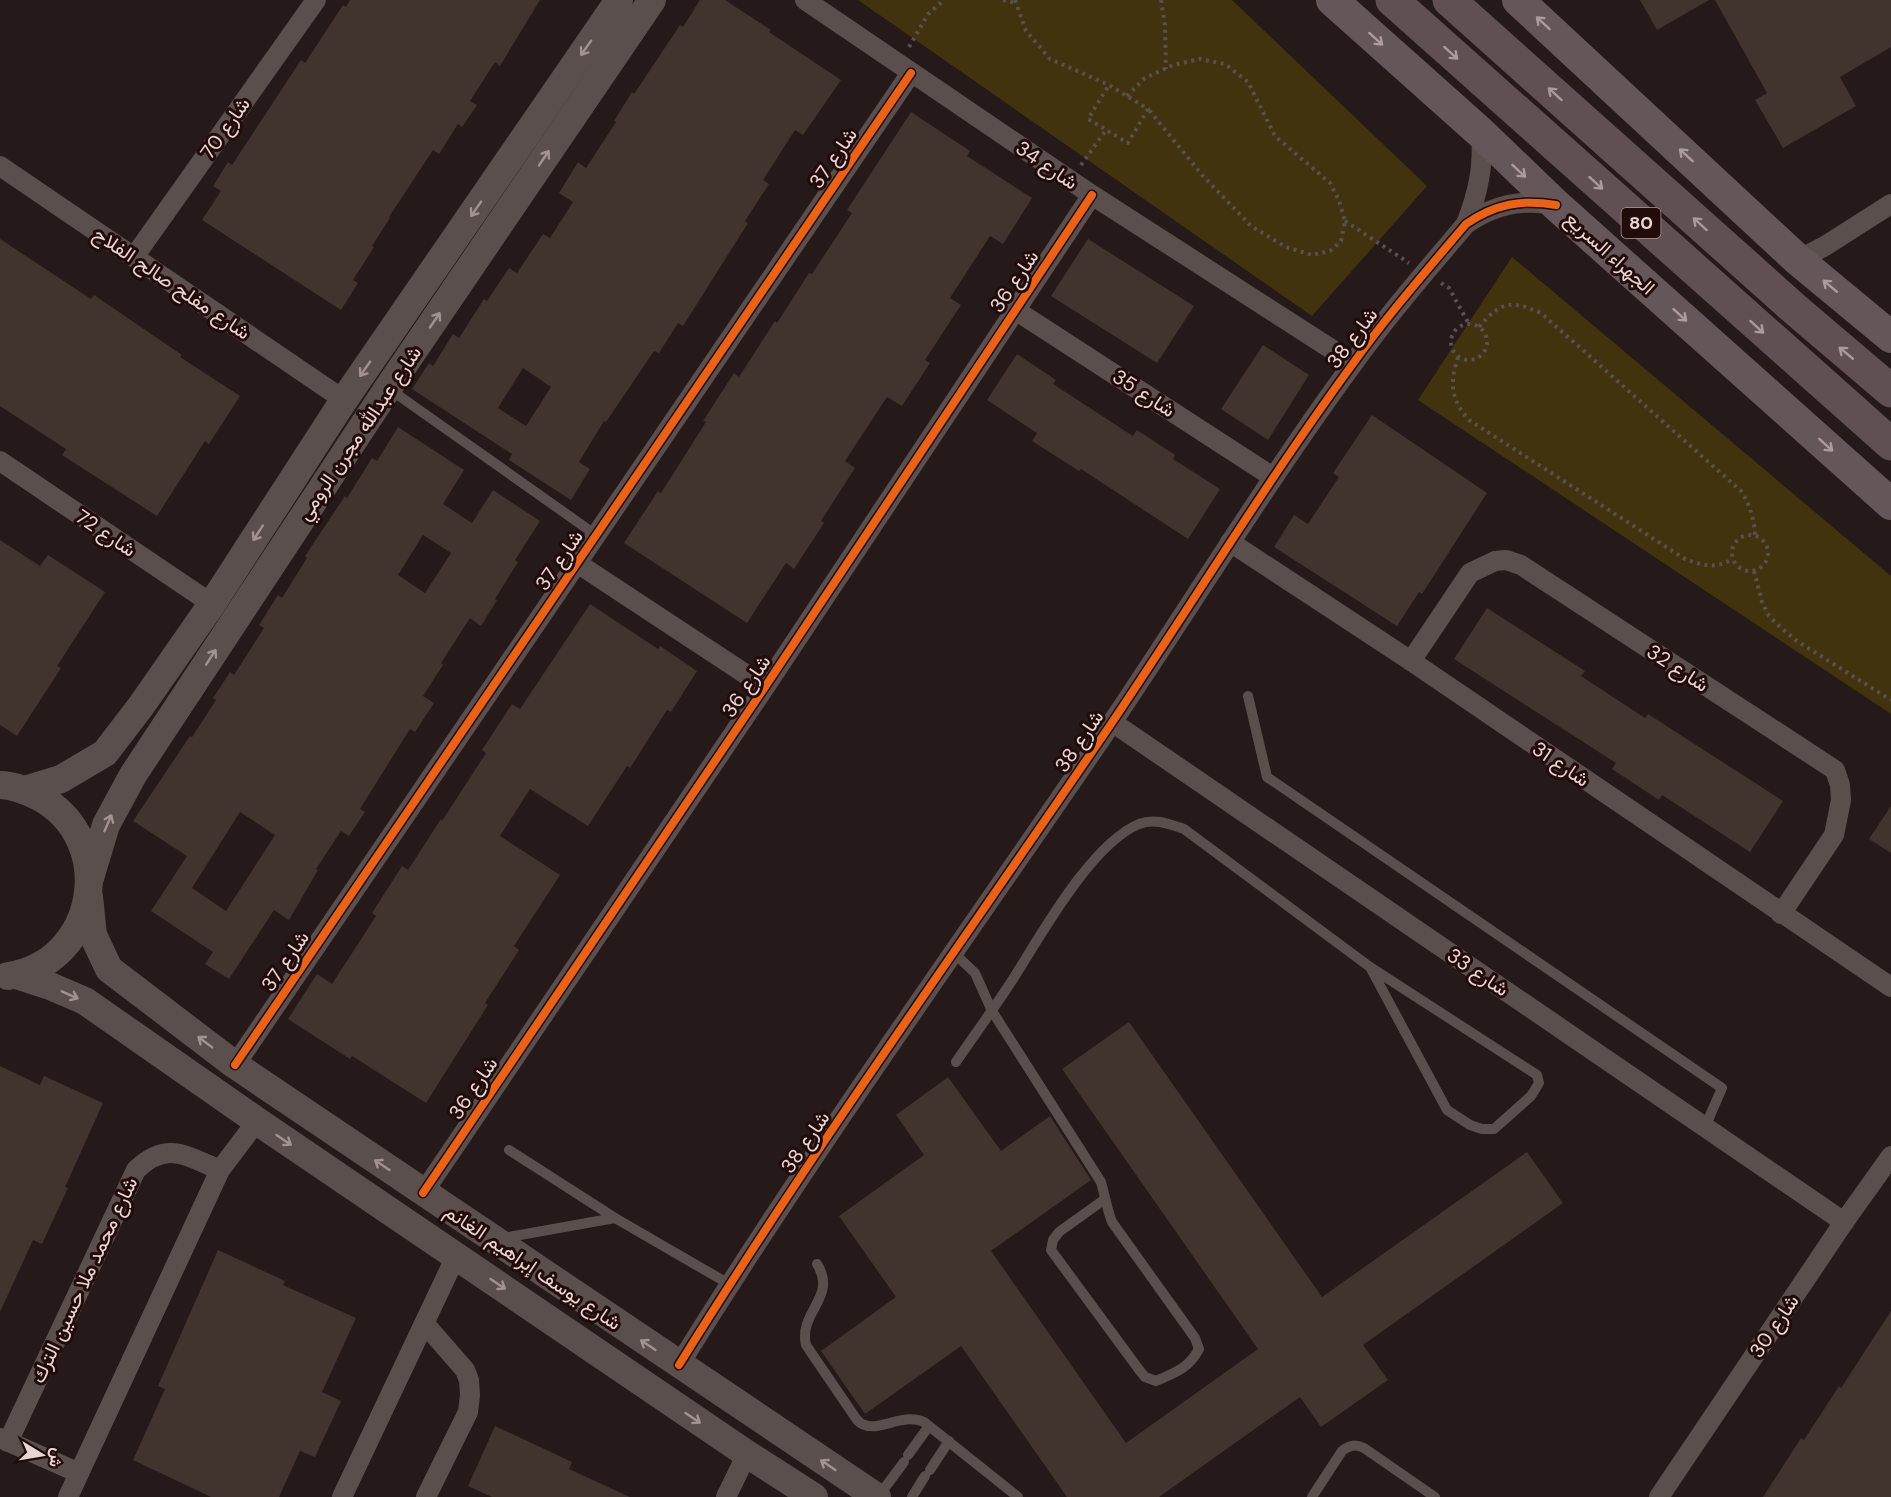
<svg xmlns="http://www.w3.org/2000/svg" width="1891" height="1497" viewBox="0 0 1891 1497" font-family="'DM Sans',Vazirmatn,sans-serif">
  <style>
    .green { fill: #41330d }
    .building { fill: #41332d; fill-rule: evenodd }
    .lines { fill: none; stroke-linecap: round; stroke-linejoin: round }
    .path { stroke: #594f4f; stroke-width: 4; stroke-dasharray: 3 4.5; stroke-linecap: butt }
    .lane { stroke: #5b4f4e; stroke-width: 10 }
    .street { stroke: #5b4f4e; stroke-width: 20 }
    .secondary { stroke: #5b4f4e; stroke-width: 28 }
    .primary { stroke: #65565a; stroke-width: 32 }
    .highway { stroke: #605054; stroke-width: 33 }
    .cycleway-casing { stroke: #210b0b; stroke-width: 11 }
    .cycleway { stroke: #ea6118; stroke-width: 8 }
    .oneway { stroke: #ad9c9e }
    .oneway2 { stroke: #a29292 }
    .oneway3 { stroke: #ab9a9b }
    .labels { text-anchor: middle; stroke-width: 6; stroke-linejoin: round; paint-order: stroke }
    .shield { fill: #210b0b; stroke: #ac9998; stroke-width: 1.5 }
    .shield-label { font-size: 18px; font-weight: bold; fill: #e8d6d5 }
    .street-label { font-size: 20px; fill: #e8d6d5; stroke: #210b0b }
  </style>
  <rect width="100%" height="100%" fill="#261919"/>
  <!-- green -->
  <g class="green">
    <path d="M858 0H1232L1427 186 1312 316Z"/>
    <path d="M1512 257 1891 576V714L1418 400Z"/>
  </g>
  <!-- building -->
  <g class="building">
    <path d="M350 0H540L500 66 495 62 470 101 477 105 462 127 458 124 439 154 433 150 389 217 390 218 372 246 374 247 353 280 358 283 341 310 202 220 221 191 213 186 228 162 232 165 301 60 305 63 343 5 346 7Z"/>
    <path d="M700 0H725L771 30 769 32 841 80 803 135 795 130 763 180 769 184 745 221 748 223 683 326 678 323 659 353 654 351 606 422 604 421 579 462 590 469 571 500 509 460 512 454 412 389 429 363 433 366 453 334 459 338 484 299 487 301 509 268 517 273 543 234 550 238 573 202 559 193 578 162 586 168 616 122 614 121 632 92 634 94 680 25 683 27ZM523 368 551 387 526 426 498 408Z"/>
    <path d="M1640 0H1709L1657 30Z"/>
    <path d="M1715 0H1891V47L1840 77 1856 106 1783 148 1755 100 1767 93Z"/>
    <path d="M911 112 970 151 967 156 1032 198 1003 244 990 236 950 298 961 305 925 360 930 363 902 406 887 397 845 461 855 468 821 521 824 523 794 569 786 563 747 623 624 543 658 491 661 493 706 422 703 421 734 373 739 377 775 321 777 323 809 273 812 274 852 213 847 210Z"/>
    <path d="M0 239 91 299 94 295 182 355 180 357 240 396 209 444 205 441 157 516 62 455 66 449 0 406Z"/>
    <path d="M1088 239 1194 306 1157 363 1051 296Z"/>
    <path d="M1263 345 1309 375 1268 440 1221 409Z"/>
    <path d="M1017 354 1056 380 1053 384 1133 436 1137 430 1175 455 1173 459 1220 489 1188 539 1081 469 1079 471 1032 441 1037 433 987 400Z"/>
    <path d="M1372 415 1487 493 1422 594 1419 592 1397 626 1274 547 1294 515 1308 524 1339 477 1333 473Z"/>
    <path d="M398 427 464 470 443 504 472 523 493 490 540 521 515 560 518 562 495 599 497 600 481 626 470 618 441 663 443 665 423 696 434 703 415 732 410 729 383 772 360 809 365 812 349 836 341 831 316 869 318 870 289 920 274 910 229 979 205 964 213 952 151 911 187 856 133 821 190 736 192 737 216 700 213 698 230 672 234 675 264 628 259 625 278 595 282 598 307 558 305 556 345 496 347 498 372 458 377 461ZM423 535 451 553 425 593 398 575ZM240 812 275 835 226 911 192 888Z"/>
    <path d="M0 540 40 566 48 555 105 592 57 666 61 668 17 736 0 725Z"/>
    <path d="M590 604 658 649 660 646 697 671 671 712 667 710 630 768 627 766 588 826 530 789 500 836 560 875 514 946 519 950 485 1003 488 1005 426 1103 352 1056 350 1059 288 1019 317 974 332 984 376 916 372 913 402 866 408 870 441 819 442 821 486 753 482 750 512 704 520 709Z"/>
    <path d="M1487 608 1585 671 1581 676 1645 718 1648 714 1783 801 1750 852 1662 795 1659 800 1612 769 1616 763 1454 659Z"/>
    <path d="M1891 806V853L1869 839Z"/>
    <path d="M1129 1022 1322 1297 1527 1152 1563 1203 1363 1345 1388 1380 1321 1427 1300 1397 1159 1497H1067L961 1346 865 1414 821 1351 896 1297 839 1216 924 1155 896 1115 948 1077 1001 1151 1050 1116 1091 1180 991 1251 1126 1443 1258 1349 1062 1069Z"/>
    <path d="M0 1066 40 1085 44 1076 103 1103 65 1187 68 1188 42 1244 33 1240 0 1312Z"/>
    <path d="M218 1250 285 1281 283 1285 356 1318 322 1392 341 1401 315 1457 300 1451 279 1497H211L133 1460 165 1389 158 1386Z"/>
    <path d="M1891 1311V1497H1763L1801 1438 1804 1440 1839 1386 1841 1388Z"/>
    <path d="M495 1426 572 1462 569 1469 630 1497H492L468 1486Z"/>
  </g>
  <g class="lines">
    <!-- path -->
    <g class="path">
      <path d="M1003 0 1015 3"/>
      <path d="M1015 0 1026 31 1050 59 1109 85 1148 109 1128 143 1088 119 1109 85"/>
      <path d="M1161 0 1165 25 1166 69"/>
      <path d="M909 47 928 14 944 0"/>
      <path d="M1127 96 1145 78 1173 65 1200 59 1225 64 1248 82 1275 136 1330 183 1339 200 1345 221 1341 241 1330 251 1312 255 1286 247 1251 226 1203 176 1148 109"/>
      <path d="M1081 165 1106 130"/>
      <path d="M1345 221 1409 263"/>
      <path d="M1441 283 1449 288 1469 324"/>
      <circle cx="1469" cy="342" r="18"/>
      <path d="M1479 327C1501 301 1511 300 1541 313L1741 491C1750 506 1754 518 1755 535"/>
      <path d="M1458 357C1450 383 1450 399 1469 420L1685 559C1705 566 1714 569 1733 559"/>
      <circle cx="1750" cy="553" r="18"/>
      <path d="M1754 571 1762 602 1769 616 1780 627 1797 641 1891 700"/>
    </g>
    <!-- lane -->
    <g class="lane">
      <path d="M388 388 596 535"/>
      <path d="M1248 696 1267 777 1722 1088 1705 1127"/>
      <path d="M953 952 975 973 992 1011 1101 1182C1105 1196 1107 1209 1112 1222L1195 1338 1199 1349C1188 1369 1176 1372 1156 1381L1145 1377 1140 1371 1051 1250 1053 1240 1059 1232 1105 1199"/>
      <path d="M956 1062C975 1034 995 1007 1013 979 1041 935 1091 844 1139 824 1155 818 1169 824 1184 829L1370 967 1537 1075 1539 1083 1531 1096 1494 1129H1482L1470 1125 1447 1110 1370 967"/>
      <path d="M509 1150 615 1218 729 1284"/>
      <path d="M503 1238 615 1218"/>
      <path d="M817 1264C838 1297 798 1312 806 1345L857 1420C874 1438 899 1411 924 1422L1018 1497"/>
      <path d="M908 1455 929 1426"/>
      <path d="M930 1470 949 1441"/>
      <path d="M878 1497 904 1462"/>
      <path d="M912 1497 925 1476"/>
      <path d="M1312 1497 1342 1451C1350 1445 1355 1444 1364 1448L1435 1497"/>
    </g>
    <!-- street -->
    <g class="street">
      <path d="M805 0 1092 195 1353 363"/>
      <path d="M0 166 344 400"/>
      <path d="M1466 224C1478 193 1484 166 1481 133"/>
      <path d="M134 257 316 0"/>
      <path d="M1798 260 1825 246 1891 204"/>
      <path d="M1015 310 1273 477"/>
      <path d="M0 461 212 604"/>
      <path d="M1230 542 1411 661 1891 987"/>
      <path d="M577 563 765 687"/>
      <path d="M1411 661 1470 573 1495 561 1506 560 1521 565 1835 770 1840 785 1841 800 1834 835 1781 914"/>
      <path d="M1112 722 1844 1222"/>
      <path d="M235 1065 911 73"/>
      <path d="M423 1193 765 687 1092 195"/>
      <path d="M425 1324 465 1370 469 1380 470 1395 468 1412 426 1497"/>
      <path d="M679 1365C815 1146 966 937 1111 724 1192 604 1267 481 1352 365 1387 316 1427 270 1466 224 1495 204 1522 199 1555 205"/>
      <path d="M0 1438 79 1473"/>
      <path d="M8 1442 136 1170C167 1140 186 1156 220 1170"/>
      <path d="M68 1497 220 1170 257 1121"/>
      <path d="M342 1497 456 1256"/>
      <path d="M726 1497 747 1454"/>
      <path d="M1659 1497 1844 1222 1891 1156"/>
    </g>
    <!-- secondary -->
    <g class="secondary">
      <path d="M0 785C14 785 27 791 39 797 119 840 98 963 8 976"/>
      <path d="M25 790 61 779 105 753 141 706 212 604 344 400 619 0"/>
      <path d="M90 878 106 825 133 775 388 388 652 0"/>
      <path d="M89 897 93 935 109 969 235 1065 877 1497"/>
      <path d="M16 975 50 986 85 1001 257 1121 747 1454 814 1497"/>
    </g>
    <!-- primary -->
    <g class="primary">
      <path d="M1332 0 1481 133 1556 205 1891 504"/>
      <path d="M1518 0 1798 260 1891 337"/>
    </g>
    <!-- highway -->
    <g class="highway">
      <path d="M1392 0 1891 444"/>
      <path d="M1449 0 1797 311 1891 391"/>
    </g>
    <defs>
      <g id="cycleway">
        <path d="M235 1065 911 73"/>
        <path d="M423 1193 765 687 1092 195"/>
        <path d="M679 1365C815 1146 966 937 1111 724 1192 604 1267 481 1352 365 1387 316 1427 270 1466 224 1495 204 1522 199 1556 205"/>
      </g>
    </defs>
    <!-- cycleway casing -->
    <use href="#cycleway" class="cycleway-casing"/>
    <!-- cycleway -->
    <use href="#cycleway" class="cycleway"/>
  </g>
  <!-- one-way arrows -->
  <defs><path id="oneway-shaft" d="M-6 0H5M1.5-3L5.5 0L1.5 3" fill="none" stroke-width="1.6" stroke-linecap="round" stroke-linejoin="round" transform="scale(1.5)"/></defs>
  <g class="oneway">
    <use href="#oneway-shaft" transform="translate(1543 23) rotate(-137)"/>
    <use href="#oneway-shaft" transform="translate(1376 39) rotate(42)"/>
    <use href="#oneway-shaft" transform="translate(1686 155) rotate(-137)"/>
    <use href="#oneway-shaft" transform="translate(1519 171) rotate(43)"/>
    <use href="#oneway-shaft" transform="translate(1830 286) rotate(-140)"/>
    <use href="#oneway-shaft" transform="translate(1680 315) rotate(42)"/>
    <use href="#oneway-shaft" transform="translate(1826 445) rotate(42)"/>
  </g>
  <g class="oneway2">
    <use href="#oneway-shaft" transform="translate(586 48) rotate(125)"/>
    <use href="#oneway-shaft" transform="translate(544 158) rotate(-56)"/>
    <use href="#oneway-shaft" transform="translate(476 209) rotate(125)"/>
    <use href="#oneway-shaft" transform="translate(435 320) rotate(-56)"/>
    <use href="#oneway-shaft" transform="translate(365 369) rotate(125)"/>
    <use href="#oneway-shaft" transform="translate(258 533) rotate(123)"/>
    <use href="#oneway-shaft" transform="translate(211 657) rotate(-57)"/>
    <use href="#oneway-shaft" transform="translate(108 823) rotate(-67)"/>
    <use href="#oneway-shaft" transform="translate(70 995) rotate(24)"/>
    <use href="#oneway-shaft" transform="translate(205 1042) rotate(-143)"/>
    <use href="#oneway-shaft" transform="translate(284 1140) rotate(34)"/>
    <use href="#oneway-shaft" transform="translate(382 1165) rotate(-146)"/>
    <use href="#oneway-shaft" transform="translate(498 1284) rotate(34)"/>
    <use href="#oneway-shaft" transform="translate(648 1345) rotate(-146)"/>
    <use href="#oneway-shaft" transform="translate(693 1418) rotate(34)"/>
    <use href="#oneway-shaft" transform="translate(828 1465) rotate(-146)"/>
  </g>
  <g class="oneway3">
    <use href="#oneway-shaft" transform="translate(1451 53) rotate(42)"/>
    <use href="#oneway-shaft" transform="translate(1555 94) rotate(-138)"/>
    <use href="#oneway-shaft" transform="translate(1596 183) rotate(42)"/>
    <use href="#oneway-shaft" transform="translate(1700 224) rotate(-138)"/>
    <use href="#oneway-shaft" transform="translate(1757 327) rotate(42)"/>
    <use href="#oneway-shaft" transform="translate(1846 353) rotate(-140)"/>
  </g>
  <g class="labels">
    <!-- shield labels -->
    <rect class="shield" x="1621.5" y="208" width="39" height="30" rx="4.5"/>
    <g class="shield-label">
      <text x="1641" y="229">80</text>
    </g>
    <!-- street labels -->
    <g class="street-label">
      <text transform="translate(225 128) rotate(-55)" y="7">شارع 70</text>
      <text transform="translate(833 158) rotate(-56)" y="7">شارع 37</text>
      <text transform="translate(1047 165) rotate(34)" y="7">شارع 34</text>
      <text transform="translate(1610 253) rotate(42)" y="7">الجهراء السريع</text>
      <text transform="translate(1014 281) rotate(-56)" y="7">شارع 36</text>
      <text transform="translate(172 283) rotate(34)" y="7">شارع مفلح صالح الفلاح</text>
      <text transform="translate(1352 338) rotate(-53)" y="7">شارع 38</text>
      <text transform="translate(1144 393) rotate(33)" y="7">شارع 35</text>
      <text transform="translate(359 433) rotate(-56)" y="7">شارع عبدالله مجرن الرومي</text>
      <text transform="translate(106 533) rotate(34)" y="7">شارع 72</text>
      <text transform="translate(559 560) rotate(-56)" y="7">شارع 37</text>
      <text transform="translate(1678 668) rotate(33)" y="7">شارع 32</text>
      <text transform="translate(746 686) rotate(-56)" y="7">شارع 36</text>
      <text transform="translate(1079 741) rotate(-56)" y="7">شارع 38</text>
      <text transform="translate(1561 764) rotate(34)" y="7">شارع 31</text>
      <text transform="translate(285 961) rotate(-56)" y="7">شارع 37</text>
      <text transform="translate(1478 972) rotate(34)" y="7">شارع 33</text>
      <text transform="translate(473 1088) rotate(-56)" y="7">شارع 36</text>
      <text transform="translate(805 1142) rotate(-56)" y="7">شارع 38</text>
      <text transform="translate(533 1267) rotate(34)" y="7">شارع يوسف إبراهيم الغانم</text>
      <text transform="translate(84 1280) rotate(-65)" y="7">شارع محمد ملا حسين الترك</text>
      <text transform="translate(1774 1326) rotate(-56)" y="7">شارع 30</text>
    </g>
  </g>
  <!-- north arrow -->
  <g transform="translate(42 1455) rotate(101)" stroke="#210b0b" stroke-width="4.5" paint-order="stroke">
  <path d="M0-4.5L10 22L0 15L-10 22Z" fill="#e8d6d5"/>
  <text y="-9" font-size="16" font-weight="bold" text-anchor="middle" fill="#e8d6d5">ش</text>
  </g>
</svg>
